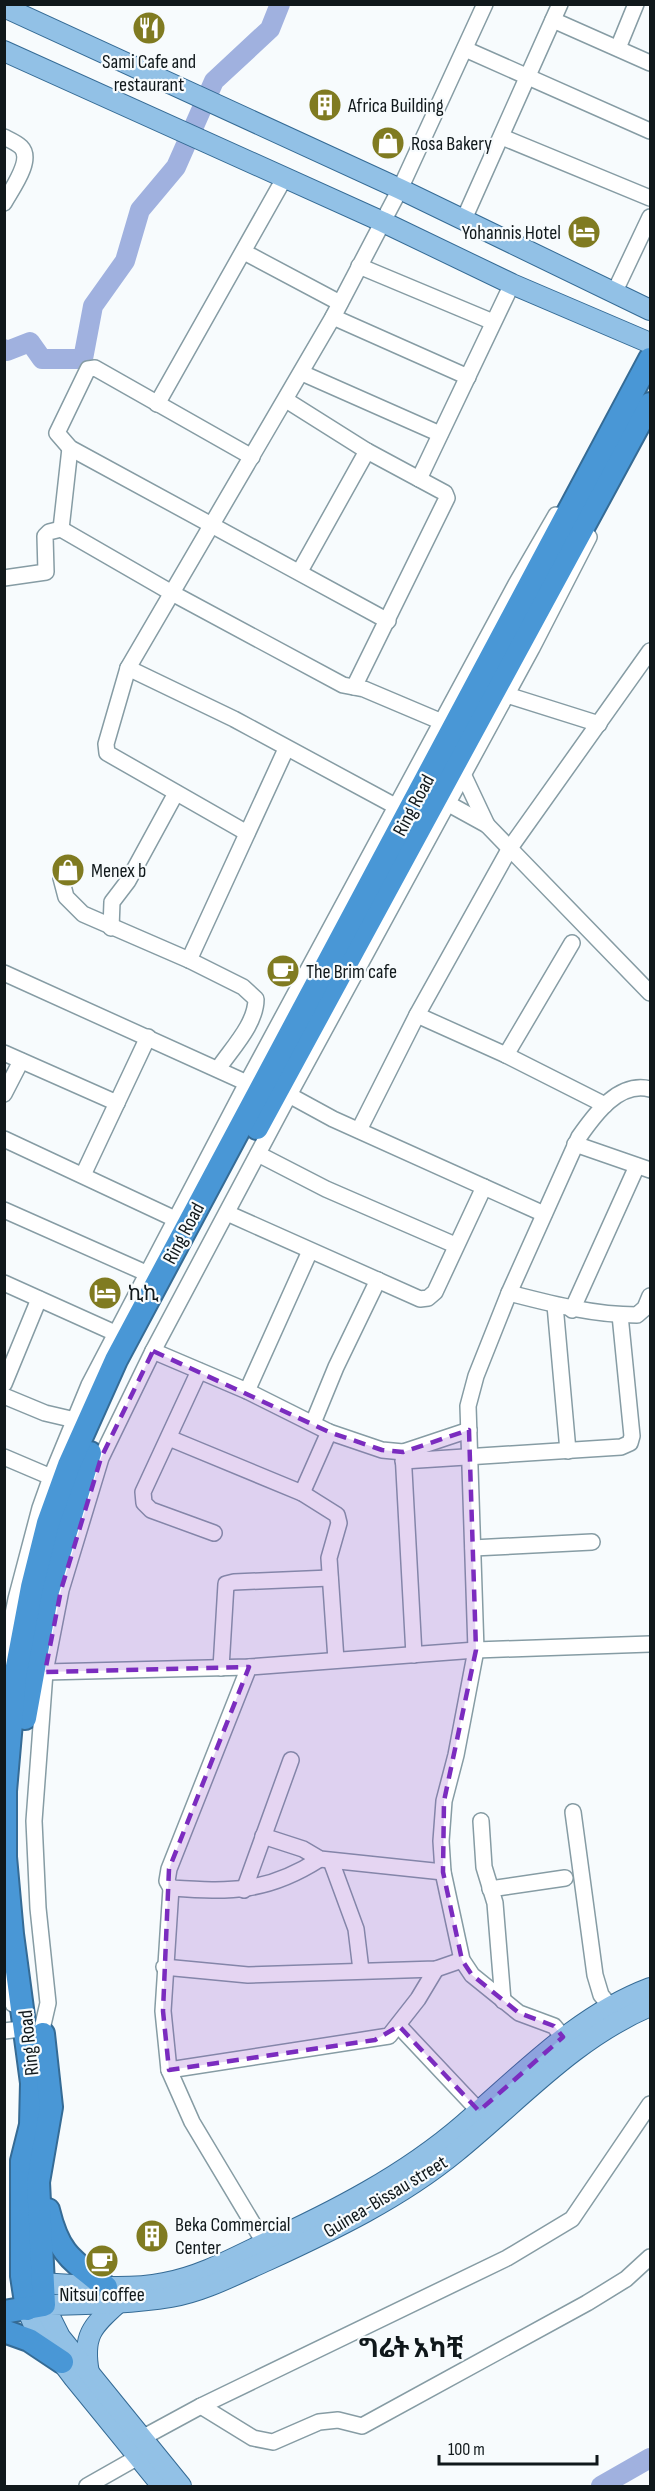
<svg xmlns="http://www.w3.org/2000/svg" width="655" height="2491" viewBox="0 0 655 2491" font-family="'Sofia Sans Condensed','Noto Sans Ethiopic',sans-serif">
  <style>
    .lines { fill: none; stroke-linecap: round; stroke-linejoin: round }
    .river { stroke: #a0b1df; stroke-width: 20 }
    .minor-casing { stroke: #869ca4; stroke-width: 18 }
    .major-casing { stroke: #356b95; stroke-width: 22 }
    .highway-casing { stroke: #356b95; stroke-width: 26 }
    .minor { stroke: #fff; stroke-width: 15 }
    .major { stroke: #92c1e6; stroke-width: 20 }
    .highway { stroke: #4997d6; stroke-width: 22 }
    .marked { fill: #7b2cbf; fill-opacity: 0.2; stroke: #7b2cbf; stroke-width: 4.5; stroke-dasharray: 12 8; stroke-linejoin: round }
    .labels { text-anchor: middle; stroke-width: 4.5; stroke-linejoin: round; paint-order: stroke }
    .poi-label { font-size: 20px; fill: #10181b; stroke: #f7fbfd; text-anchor: start }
    .street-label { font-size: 20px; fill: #10181b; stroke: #f7fbfd }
    .district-label { font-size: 26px; font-weight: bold; fill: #10181b; stroke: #f7fbfd }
  </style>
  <rect width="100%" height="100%" fill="#f7fbfd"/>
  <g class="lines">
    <!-- river -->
    <g class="river">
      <path d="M4 349 7 351 30 342 42 359H83L93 306 125 261 140 210 176 167 214 81 270 29 280 4"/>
      <path d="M601 2486 650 2458"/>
    </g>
    <defs>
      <g id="minor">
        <path d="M553 20 650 63"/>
        <path d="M618 48 636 4"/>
        <path d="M465 49 650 131"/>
        <path d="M4 137C10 140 17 143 21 147 34 160 11 190 4 203"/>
        <path d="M502 137 650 198"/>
        <path d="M464 219 560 4"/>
        <path d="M244 252 340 303"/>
        <path d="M359 266 493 322"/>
        <path d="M615 291 650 217"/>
        <path d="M333 317 468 377"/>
        <path d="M302 373 440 434"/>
        <path d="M286 400 367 451 445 493 447 498 354 687"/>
        <path d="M157 404 285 177"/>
        <path d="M252 457 95 368 88 369 85 375 57 433 70 448 388 621"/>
        <path d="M419 479 512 284"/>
        <path d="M61 529 70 448"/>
        <path d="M300 571 367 451"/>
        <path d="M4 578 46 572 45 536 49 532 61 529 172 593 343 685 364 689 442 722"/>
        <path d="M128 668 234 719 397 807"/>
        <path d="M507 695 599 724"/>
        <path d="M463 774 487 825"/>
        <path d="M447 803 487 825 650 993"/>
        <path d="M247 833 107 753 106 744 128 668 333 317 400 189 485 4"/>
        <path d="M61 878 66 897 83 914 189 960 243 987 256 999C256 1024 232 1048 218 1069"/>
        <path d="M111 928 112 902 128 881 176 793"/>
        <path d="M189 960 286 749"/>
        <path d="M4 973 247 1083"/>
        <path d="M417 1015 506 1055 605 1105"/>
        <path d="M4 1053 117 1103"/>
        <path d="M506 1055 572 943"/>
        <path d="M4 1094 21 1061"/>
        <path d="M289 1095 333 1119 544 1214"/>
        <path d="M359 1130 417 1015 510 848 650 651"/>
        <path d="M4 1139 175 1219"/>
        <path d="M575 1144 650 1170"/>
        <path d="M258 1154 326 1189 455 1245"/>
        <path d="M83 1175 148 1037"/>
        <path d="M4 1210 146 1273"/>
        <path d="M227 1213 420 1299 428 1298 435 1292 484 1187"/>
        <path d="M4 1283 115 1333"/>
        <path d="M509 1293C552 1304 593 1315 637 1315L645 1308 650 1296"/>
        <path d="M555 1305 568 1451"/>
        <path d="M572 1310 637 1166"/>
        <path d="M153 1351 247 1391 329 1432 382 1450 403 1452 469 1430"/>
        <path d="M199 1371 143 1492 144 1503 151 1510 214 1533"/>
        <path d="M4 1384 39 1299"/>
        <path d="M247 1391 310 1251"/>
        <path d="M4 1396 45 1413 75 1420"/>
        <path d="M313 1423 336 1367 378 1280"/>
        <path d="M169 1438 302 1493 337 1515 339 1523 329 1558 336 1660"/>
        <path d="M403 1452 414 1655"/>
        <path d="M4 1457 51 1477"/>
        <path d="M403 1461 621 1447 630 1443 632 1436 620 1315"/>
        <path d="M302 1493 329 1432"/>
        <path d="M473 1548 592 1542"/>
        <path d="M4 1659 16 1599 40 1508 51 1477 89 1385 247 1083 516 584 556 515"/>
        <path d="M249 1667 169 1869 167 1881 171 1888C231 1892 267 1893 320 1859"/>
        <path d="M221 1668 226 1584 234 1582 330 1578"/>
        <path d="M45 1672 249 1667 476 1650 650 1644"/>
        <path d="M573 1812 595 1975 601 1995 610 2006"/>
        <path d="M481 1821 484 1867 495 1903 503 2001"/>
        <path d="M263 1836 303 1849 320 1859 443 1872"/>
        <path d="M331 1861 356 1929 361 1970"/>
        <path d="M171 1888 163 2011 169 2070 192 2122 265 2244"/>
        <path d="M490 1889 565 1878"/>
        <path d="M244 1890 291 1760"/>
        <path d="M164 1967 248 1975 436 1969 462 1960"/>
        <path d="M4 1972 13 2004"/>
        <path d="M399 2026 479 2111"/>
        <path d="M42 2029 48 2003 38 1908 34 1821 45 1672 61 1590 101 1458 153 1351 289 1095 532 648 589 537"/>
        <path d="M4 2031 21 2029"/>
        <path d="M563 2037 554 2026 519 2013 472 1975 462 1960 443 1872 441 1841 444 1801 456 1755 476 1650 468 1406 476 1376 509 1293 579 1137C595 1114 619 1081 650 1089"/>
        <path d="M169 2070 389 2036 418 1999 436 1969"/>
        <path d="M201 2406 253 2438 273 2442 319 2422 338 2420 362 2426 587 2303 626 2279 650 2257"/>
        <path d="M142 2438 201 2406 507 2258 572 2219 650 2104"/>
        <path d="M87 2486 147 2452"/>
      </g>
      <g id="major">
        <path d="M4 7 400 189 650 310"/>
        <path d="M4 51 383 222 512 284 650 343"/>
        <path d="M41 2283C82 2285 123 2291 164 2283 198 2277 230 2260 261 2245 333 2212 404 2176 464 2124 523 2074 576 2016 650 1988"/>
        <path d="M27 2309 34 2325 74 2378 162 2486"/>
        <path d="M89 2373C82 2336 92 2326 118 2303"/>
        <path d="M181 2486 60 2337 44 2305C86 2304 129 2304 171 2297 205 2291 236 2274 268 2260 333 2230 400 2198 456 2152 520 2100 573 2039 650 2006"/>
      </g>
      <g id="highway">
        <path d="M257 1128 650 404"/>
        <path d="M25 1718 48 1591 90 1453"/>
        <path d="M48 2210C59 2255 72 2260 106 2287"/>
        <path d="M27 2309 22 2276V2161L31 2125 32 2083 12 1934 5 1857V1791L15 1677 32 1587 48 1523 69 1465 116 1360 650 359"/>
        <path d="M4 2312 44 2305 38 2182 51 2107 43 2034"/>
        <path d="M4 2331 29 2340 62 2362"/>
      </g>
    </defs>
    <!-- minor casing -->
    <use href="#minor" class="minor-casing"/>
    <!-- major casing -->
    <use href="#major" class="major-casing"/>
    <!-- highway casing -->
    <use href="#highway" class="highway-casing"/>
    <!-- minor -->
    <use href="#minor" class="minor"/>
    <!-- major -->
    <use href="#major" class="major"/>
    <!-- highway -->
    <use href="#highway" class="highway"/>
  </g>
  <!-- marked area -->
  <path class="marked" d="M153 1351 329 1432 382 1450 403 1452 469 1430 476 1650 444 1801 443 1872 462 1960 472 1975 519 2013 554 2026 563 2037 479 2111 399 2026 375 2040 169 2070 163 2011 169 1869 249 1667 45 1672 61 1590 101 1458Z"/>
  <!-- icons -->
  <defs>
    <symbol id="restaurant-disc" viewBox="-11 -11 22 22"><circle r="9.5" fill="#807b21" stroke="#f7fbfd"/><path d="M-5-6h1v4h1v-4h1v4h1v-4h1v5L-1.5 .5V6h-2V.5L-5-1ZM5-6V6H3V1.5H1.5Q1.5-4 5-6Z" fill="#fff"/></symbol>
    <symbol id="building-disc" viewBox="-11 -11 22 22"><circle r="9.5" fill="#807b21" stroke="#f7fbfd"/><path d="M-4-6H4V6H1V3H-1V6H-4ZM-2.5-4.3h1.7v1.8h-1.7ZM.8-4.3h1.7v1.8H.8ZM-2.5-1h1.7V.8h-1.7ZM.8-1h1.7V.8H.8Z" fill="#fff"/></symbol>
    <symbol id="shop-disc" viewBox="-11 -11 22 22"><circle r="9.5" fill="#807b21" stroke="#f7fbfd"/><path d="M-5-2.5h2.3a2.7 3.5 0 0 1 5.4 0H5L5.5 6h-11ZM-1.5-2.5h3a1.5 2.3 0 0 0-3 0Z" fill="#fff"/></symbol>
    <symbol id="hotel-disc" viewBox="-11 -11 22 22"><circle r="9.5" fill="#807b21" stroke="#f7fbfd"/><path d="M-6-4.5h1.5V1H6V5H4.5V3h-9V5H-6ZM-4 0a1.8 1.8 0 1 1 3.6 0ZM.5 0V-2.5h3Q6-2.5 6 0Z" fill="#fff"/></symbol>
    <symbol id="cafe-disc" viewBox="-11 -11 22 22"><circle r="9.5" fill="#807b21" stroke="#f7fbfd"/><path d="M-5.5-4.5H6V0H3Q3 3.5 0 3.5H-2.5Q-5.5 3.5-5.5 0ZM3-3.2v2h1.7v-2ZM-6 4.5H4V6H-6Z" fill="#fff"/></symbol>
  </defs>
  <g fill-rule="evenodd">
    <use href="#restaurant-disc" x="130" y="9" width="38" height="38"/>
    <use href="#building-disc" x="306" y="86" width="38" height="38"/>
    <use href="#shop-disc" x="369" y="124" width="38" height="38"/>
    <use href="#hotel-disc" x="565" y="213" width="38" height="38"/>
    <use href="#shop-disc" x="49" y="851" width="38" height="38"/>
    <use href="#cafe-disc" x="264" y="952" width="38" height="38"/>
    <use href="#hotel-disc" x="86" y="1274" width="38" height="38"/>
    <use href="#building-disc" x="133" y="2217" width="38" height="38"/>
    <use href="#cafe-disc" x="83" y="2242" width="38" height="38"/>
  </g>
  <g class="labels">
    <!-- poi labels -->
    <g class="poi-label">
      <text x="149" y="68" text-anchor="middle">Sami Cafe and<tspan x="149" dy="23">restaurant</tspan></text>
      <text x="348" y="112">Africa Building</text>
      <text x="411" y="150">Rosa Bakery</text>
      <text x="561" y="239" text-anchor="end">Yohannis Hotel</text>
      <text x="91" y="877">Menex b</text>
      <text x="306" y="978">The Brim cafe</text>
      <text x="128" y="1300">ኪኪ</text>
      <text x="175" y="2231">Beka Commercial<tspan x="175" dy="23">Center</tspan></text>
      <text x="102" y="2301" text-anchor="middle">Nitsui coffee</text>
    </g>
    <!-- street labels -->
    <g class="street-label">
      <text transform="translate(413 805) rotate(-62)" y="7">Ring Road</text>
      <text transform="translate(183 1233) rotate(-62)" y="7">Ring Road</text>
      <text transform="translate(28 2043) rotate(-96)" y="7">Ring Road</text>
      <text transform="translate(385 2196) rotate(-31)" y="7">Guinea-Bissau street</text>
    </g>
    <!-- district labels -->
    <g class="district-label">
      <text x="411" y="2357">ግሬት አካቺ</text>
    </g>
  </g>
  <!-- border -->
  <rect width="655" height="2491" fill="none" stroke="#10181b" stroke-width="12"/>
  <!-- scale -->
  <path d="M439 2455v9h158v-9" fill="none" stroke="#10181b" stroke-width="3"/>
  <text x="448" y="2455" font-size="18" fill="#10181b" stroke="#f7fbfd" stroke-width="4.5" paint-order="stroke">100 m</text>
</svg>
